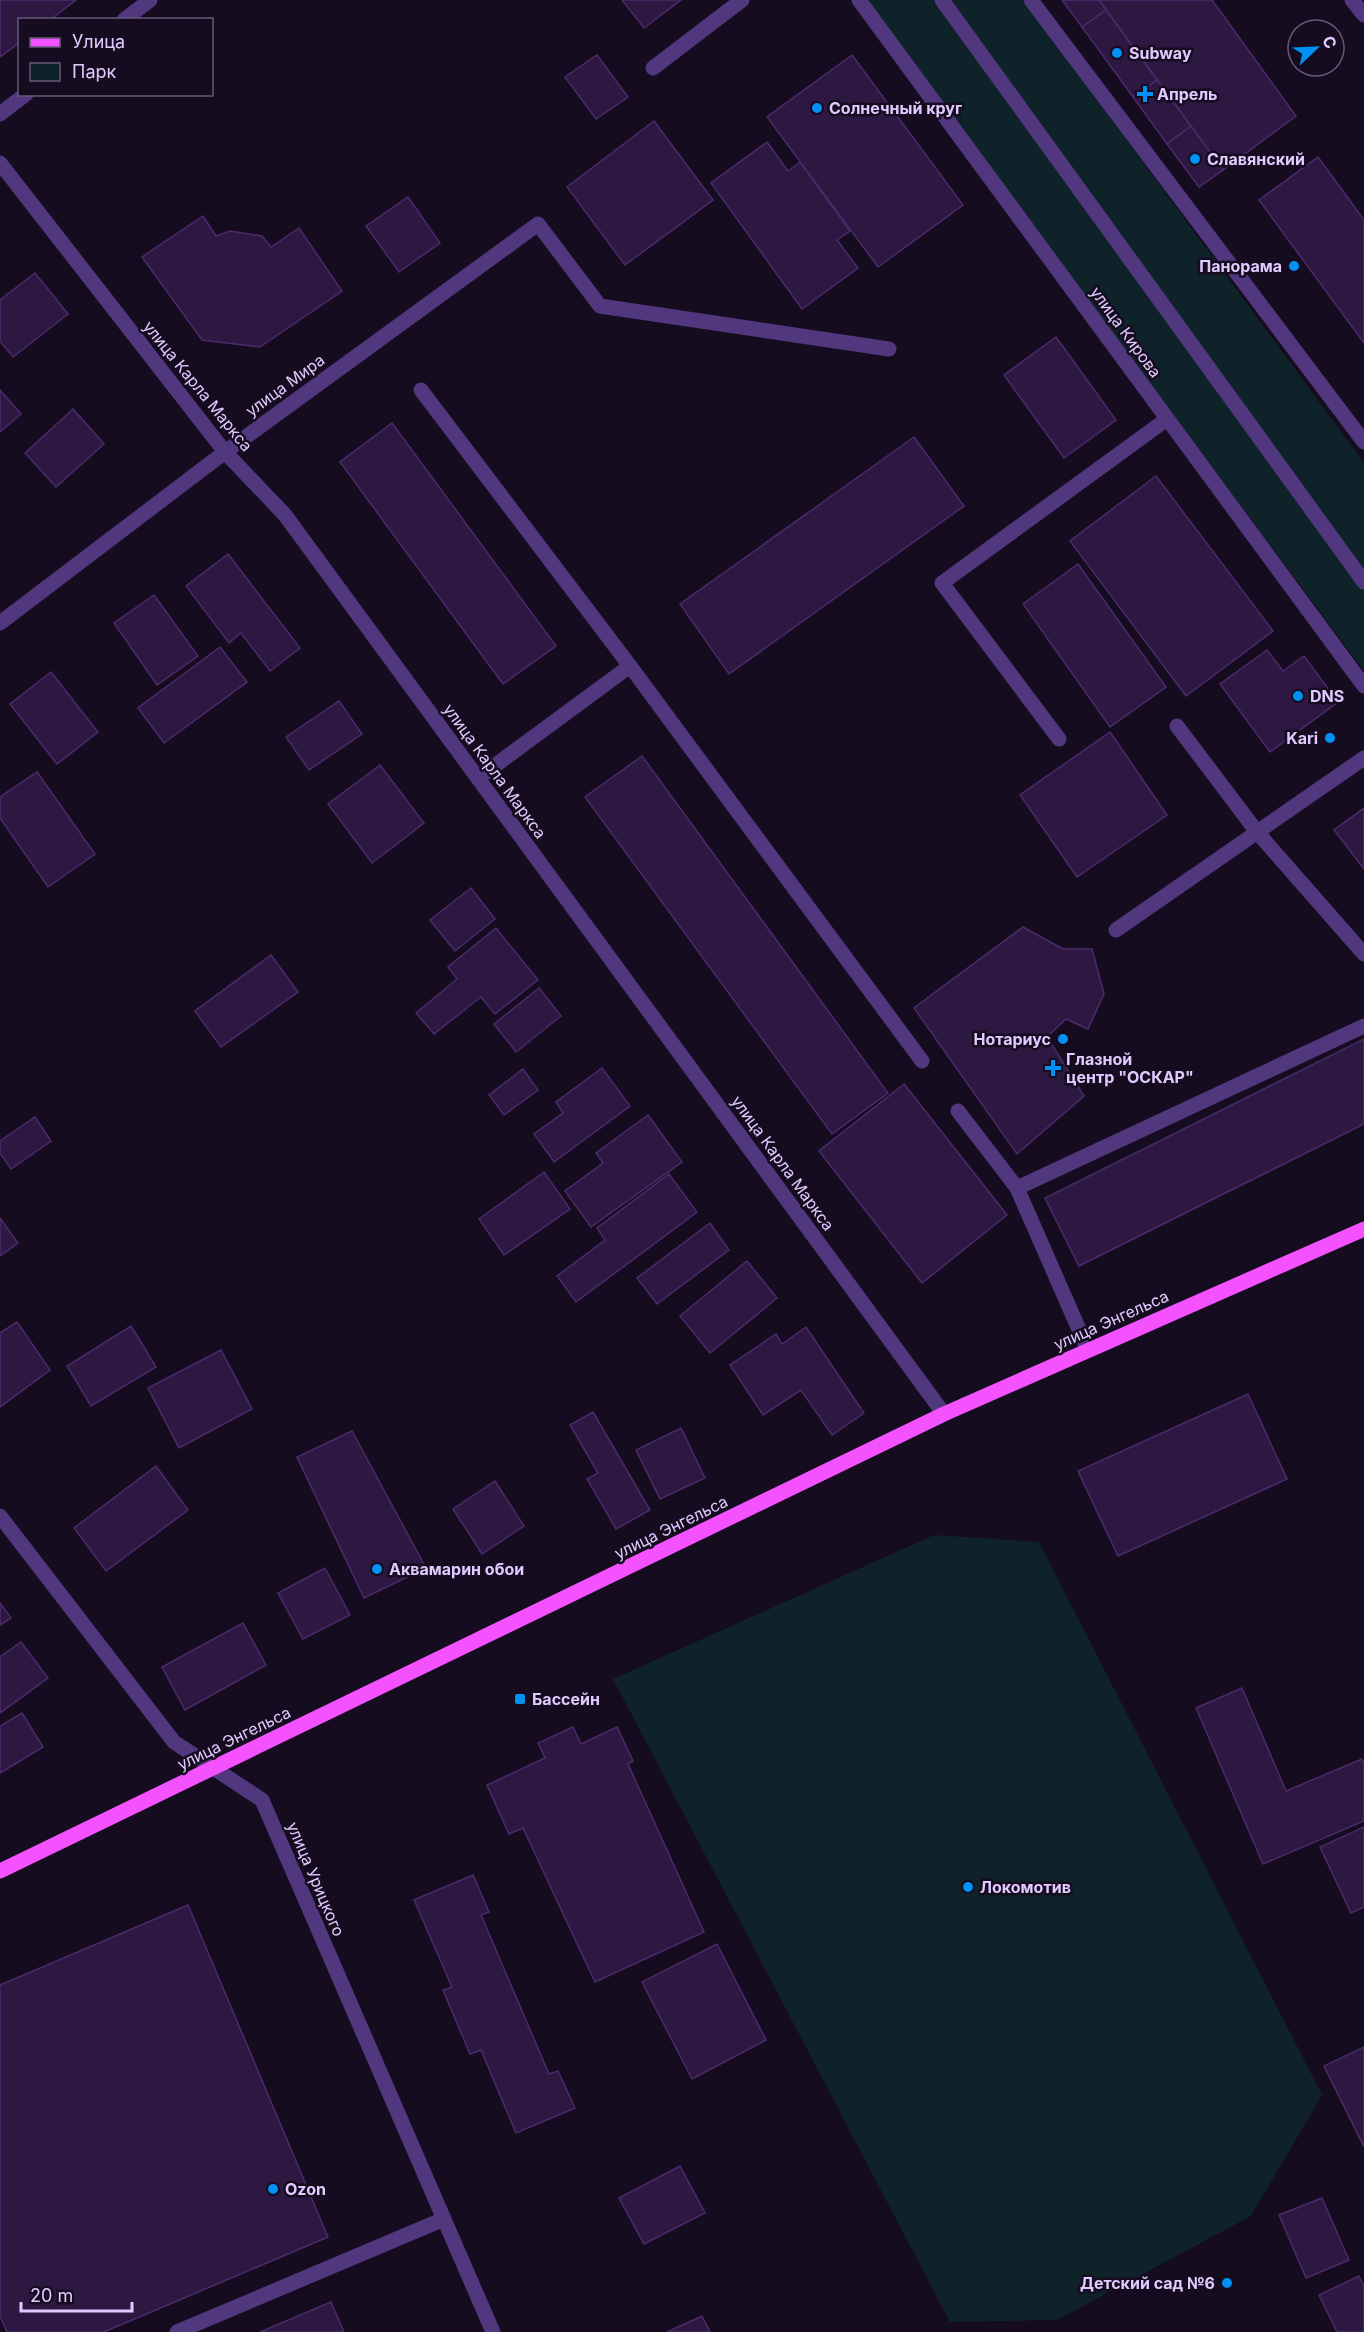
<svg xmlns="http://www.w3.org/2000/svg" width="1364" height="2332" viewBox="0 0 1364 2332" font-family="Inter,sans-serif">
  <style>
    .green { fill: #0f2229 }
    .building { fill: #2c1840; stroke: #4c2a6c; stroke-width: 1.5 }
    .lines { fill: none; stroke-linecap: round; stroke-linejoin: round }
    .minor { stroke: #50377e; stroke-width: 15 }
    .major { stroke: #f352fe; stroke-width: 15 }
    .poi-dot { fill: #0190f4; stroke: #150c1f; stroke-width: 2 }
    .labels { text-anchor: middle; stroke-width: 5; stroke-linejoin: round; paint-order: stroke }
    .poi-label { font-size: 16px; font-weight: bold; fill: #e1caff; stroke: #150c1f; text-anchor: start }
    .street-label { font-size: 16px; fill: #e1caff; stroke: #150c1f }
  </style>
  <rect width="100%" height="100%" fill="#150c1f"/>
  <!-- green -->
  <g class="green">
    <path d="M865 0H1024L1364 463V671Z"/>
    <path d="M934 1535 1039 1542 1322 2095 1251 2216 1057 2320 950 2322 613 1679Z"/>
  </g>
  <!-- building -->
  <g class="building">
    <path d="M0 0H76L50 20H20V42L0 57Z"/>
    <path d="M622 0H681L644 28Z"/>
    <path d="M1062 0H1099L1106 10 1082 27Z"/>
    <path d="M1099 0H1212L1296 116 1223 170Z"/>
    <path d="M1106 10 1157 80 1133 97 1082 27Z"/>
    <path d="M597 55 628 97 596 119 565 77Z"/>
    <path d="M852 55 963 205 878 267 767 117Z"/>
    <path d="M1157 80 1191 126 1167 144 1133 97Z"/>
    <path d="M654 121 713 200 625 265 567 187Z"/>
    <path d="M1191 126 1223 170 1199 187 1167 144Z"/>
    <path d="M767 142 788 171 800 162 850 231 837 240 858 268 802 309 711 183Z"/>
    <path d="M1318 157 1364 220V343L1259 200Z"/>
    <path d="M408 197 440 243 399 272 366 226Z"/>
    <path d="M203 216 216 236 230 231 262 236 271 247 299 228 342 291 260 347 202 340 142 257Z"/>
    <path d="M35 273 68 314 13 357 0 341V300Z"/>
    <path d="M1056 337 1116 420 1064 458 1004 375Z"/>
    <path d="M0 390 21 414 0 432Z"/>
    <path d="M73 409 104 444 56 487 25 453Z"/>
    <path d="M392 423 556 646 503 684 340 462Z"/>
    <path d="M914 437 964 506 729 674 680 604Z"/>
    <path d="M1156 476 1273 631 1186 696 1070 541Z"/>
    <path d="M228 554 300 648 270 671 241 633 229 643 186 586Z"/>
    <path d="M1078 564 1166 687 1110 727 1023 604Z"/>
    <path d="M154 595 198 656 157 685 114 623Z"/>
    <path d="M220 647 247 682 164 743 138 708Z"/>
    <path d="M1267 650 1283 671 1304 656 1338 702 1270 752 1220 684Z"/>
    <path d="M51 672 98 732 57 764 10 704Z"/>
    <path d="M339 701 362 734 309 770 286 737Z"/>
    <path d="M1110 732 1167 815 1077 877 1020 795Z"/>
    <path d="M642 756 888 1093 832 1134 585 797Z"/>
    <path d="M380 765 424 823 372 863 328 804Z"/>
    <path d="M37 772 95 854 48 887 0 818V797Z"/>
    <path d="M1364 808V869L1334 830Z"/>
    <path d="M471 888 495 919 455 951 430 920Z"/>
    <path d="M1023 927 1063 949H1092L1104 994 1088 1029 1066 1019 1047 1037 1084 1096 1017 1154 914 1008Z"/>
    <path d="M496 928 538 980 495 1014 481 997 434 1034 416 1013 457 979 448 967Z"/>
    <path d="M271 955 298 992 221 1047 195 1011Z"/>
    <path d="M539 988 561 1016 516 1052 494 1024Z"/>
    <path d="M1364 1039V1124L1079 1266 1045 1198Z"/>
    <path d="M602 1068 630 1106 554 1162 534 1134 563 1113 556 1102Z"/>
    <path d="M523 1069 538 1090 504 1115 489 1095Z"/>
    <path d="M904 1084 1007 1215 922 1283 819 1151Z"/>
    <path d="M648 1115 682 1162 591 1227 565 1191 603 1163 596 1153Z"/>
    <path d="M35 1117 51 1141 11 1169 0 1153V1141Z"/>
    <path d="M544 1172 570 1209 504 1255 479 1219Z"/>
    <path d="M669 1174 697 1212 576 1302 557 1276 605 1240 597 1228Z"/>
    <path d="M0 1218 18 1243 0 1256Z"/>
    <path d="M710 1223 729 1250 657 1304 637 1278Z"/>
    <path d="M747 1261 777 1298 710 1353 680 1316Z"/>
    <path d="M17 1322 50 1370 0 1407V1333Z"/>
    <path d="M131 1326 156 1367 91 1406 67 1366Z"/>
    <path d="M806 1327 864 1413 832 1435 801 1390 763 1415 730 1365 776 1334 782 1344Z"/>
    <path d="M221 1350 252 1409 179 1448 148 1388Z"/>
    <path d="M1248 1394 1287 1479 1118 1556 1078 1471Z"/>
    <path d="M593 1412 650 1510 616 1529 587 1479 598 1473 570 1425Z"/>
    <path d="M681 1428 705 1478 660 1499 636 1450Z"/>
    <path d="M352 1431 426 1568 364 1598 297 1457Z"/>
    <path d="M156 1466 188 1510 106 1571 74 1528Z"/>
    <path d="M495 1481 524 1526 482 1554 453 1509Z"/>
    <path d="M325 1568 350 1615 303 1639 278 1593Z"/>
    <path d="M0 1603 11 1618 0 1625Z"/>
    <path d="M243 1623 266 1665 185 1710 162 1667Z"/>
    <path d="M21 1642 48 1678 0 1713V1657Z"/>
    <path d="M1242 1688 1286 1791 1362 1759 1364 1764V1821L1263 1864 1196 1708Z"/>
    <path d="M22 1713 43 1747 0 1773V1726Z"/>
    <path d="M573 1727 581 1744 617 1727 633 1761 628 1764 704 1932 595 1982 523 1828 509 1834 487 1785 545 1758 538 1743Z"/>
    <path d="M1364 1827V1907L1351 1913 1320 1847Z"/>
    <path d="M473 1875 489 1912 481 1915 549 2074 558 2071 575 2108 516 2133 481 2050 470 2054 443 1990 452 1987 414 1900Z"/>
    <path d="M188 1905 328 2237 104 2332H7L0 2316V1985Z"/>
    <path d="M717 1944 766 2040 692 2079 642 1982Z"/>
    <path d="M1364 2047V2147L1324 2066Z"/>
    <path d="M680 2166 705 2213 644 2244 619 2198Z"/>
    <path d="M1322 2198 1349 2260 1306 2278 1279 2215Z"/>
    <path d="M1359 2276 1364 2287V2332H1337L1319 2295Z"/>
    <path d="M331 2302 344 2332H260Z"/>
    <path d="M702 2316 710 2332H667Z"/>
  </g>
  <g class="lines">
    <!-- minor -->
    <g class="minor">
      <path d="M859 0 1364 686"/>
      <path d="M942 0 1364 582"/>
      <path d="M1031 0 1364 442"/>
      <path d="M1352 0 1364 15"/>
      <path d="M124 20 150 0"/>
      <path d="M653 68 742 0"/>
      <path d="M0 114 26 94"/>
      <path d="M0 163 225 452 285 515 944 1414"/>
      <path d="M421 390 630 666 922 1061"/>
      <path d="M0 623 225 452 538 224 600 306 889 349"/>
      <path d="M1177 726 1257 832 1364 954"/>
      <path d="M1059 739 942 583 1167 419"/>
      <path d="M478 778 630 666"/>
      <path d="M1116 930 1364 758"/>
      <path d="M958 1111 1017 1188 1088 1350"/>
      <path d="M1017 1188 1364 1026"/>
      <path d="M0 1516 174 1742 262 1800 493 2332"/>
      <path d="M177 2332 444 2219"/>
    </g>
    <!-- major -->
    <path class="major" d="M0 1871 944 1414 1364 1229"/>
  </g>
  <!-- markers -->
  <g class="poi-dot">
    <circle cx="1117" cy="53" r="6"/>
    <path d="M1142 85h6v6h6v6h-6v6h-6v-6h-6v-6h6z"/>
    <circle cx="817" cy="108" r="6"/>
    <circle cx="1195" cy="159" r="6"/>
    <circle cx="1294" cy="266" r="6"/>
    <circle cx="1298" cy="696" r="6"/>
    <circle cx="1330" cy="738" r="6"/>
    <circle cx="1063" cy="1039" r="6"/>
    <path d="M1050 1059h6v6h6v6h-6v6h-6v-6h-6v-6h6z"/>
    <circle cx="377" cy="1569" r="6"/>
    <rect x="514" y="1693" width="12" height="12" rx="3"/>
    <circle cx="968" cy="1887" r="6"/>
    <circle cx="273" cy="2189" r="6"/>
    <circle cx="1227" cy="2283" r="6"/>
  </g>
  <g class="labels">
    <!-- poi labels -->
    <g class="poi-label">
      <text x="1129" y="59">Subway</text>
      <text x="1157" y="100">Апрель</text>
      <text x="829" y="114">Солнечный круг</text>
      <text x="1207" y="165">Славянский</text>
      <text x="1282" y="272" text-anchor="end">Панорама</text>
      <text x="1310" y="702">DNS</text>
      <text x="1318" y="744" text-anchor="end">Kari</text>
      <text x="1051" y="1045" text-anchor="end">Нотариус</text>
      <text x="1066" y="1065">Глазной<tspan x="1066" dy="18">центр "ОСКАР"</tspan></text>
      <text x="389" y="1575">Аквамарин обои</text>
      <text x="532" y="1705">Бассейн</text>
      <text x="980" y="1893">Локомотив</text>
      <text x="285" y="2195">Ozon</text>
      <text x="1215" y="2289" text-anchor="end">Детский сад №6</text>
    </g>
    <!-- street labels -->
    <g class="street-label">
      <text transform="translate(1126 332) rotate(54)" y="6">улица Кирова</text>
      <text transform="translate(285 385) rotate(-36)" y="6">улица Мира</text>
      <text transform="translate(198 386) rotate(51)" y="6">улица Карла Маркса</text>
      <text transform="translate(495 771) rotate(54)" y="6">улица Карла Маркса</text>
      <text transform="translate(783 1163) rotate(54)" y="6">улица Карла Маркса</text>
      <text transform="translate(1111 1320) rotate(-24)" y="6">улица Энгельса</text>
      <text transform="translate(671 1527) rotate(-26)" y="6">улица Энгельса</text>
      <text transform="translate(234 1738) rotate(-26)" y="6">улица Энгельса</text>
      <text transform="translate(316 1879) rotate(67)" y="6">улица Урицкого</text>
    </g>
  </g>
  <!-- legend -->
  <rect x="18" y="18" width="195" height="78" fill="#150c1f" stroke="#675879" stroke-width="1.5"/>
  <rect x="30" y="38" width="30" height="9" fill="#f352fe" stroke="#675879" stroke-width="1.5"/>
  <text x="72" y="48" font-size="18" fill="#e1caff">Улица</text>
  <rect x="30" y="63" width="30" height="18" fill="#0f2229" stroke="#675879" stroke-width="1.5"/>
  <text x="72" y="78" font-size="18" fill="#e1caff">Парк</text>
  <!-- north arrow -->
  <g transform="translate(1316 48) rotate(67)"><circle r="28" fill="#150c1f" stroke="#675879" stroke-width="1.5"/>
  <path d="M0-4.5L10 22L0 15L-10 22Z" fill="#0190f4"/>
  <text y="-9" font-size="16" font-weight="bold" text-anchor="middle" fill="#e1caff">С</text>
  </g>
  <!-- scale -->
  <path d="M21 2302v9h111v-9" fill="none" stroke="#e1caff" stroke-width="3"/>
  <text x="30" y="2302" font-size="18" fill="#e1caff" stroke="#150c1f" stroke-width="4.5" paint-order="stroke">20 m</text>
</svg>
